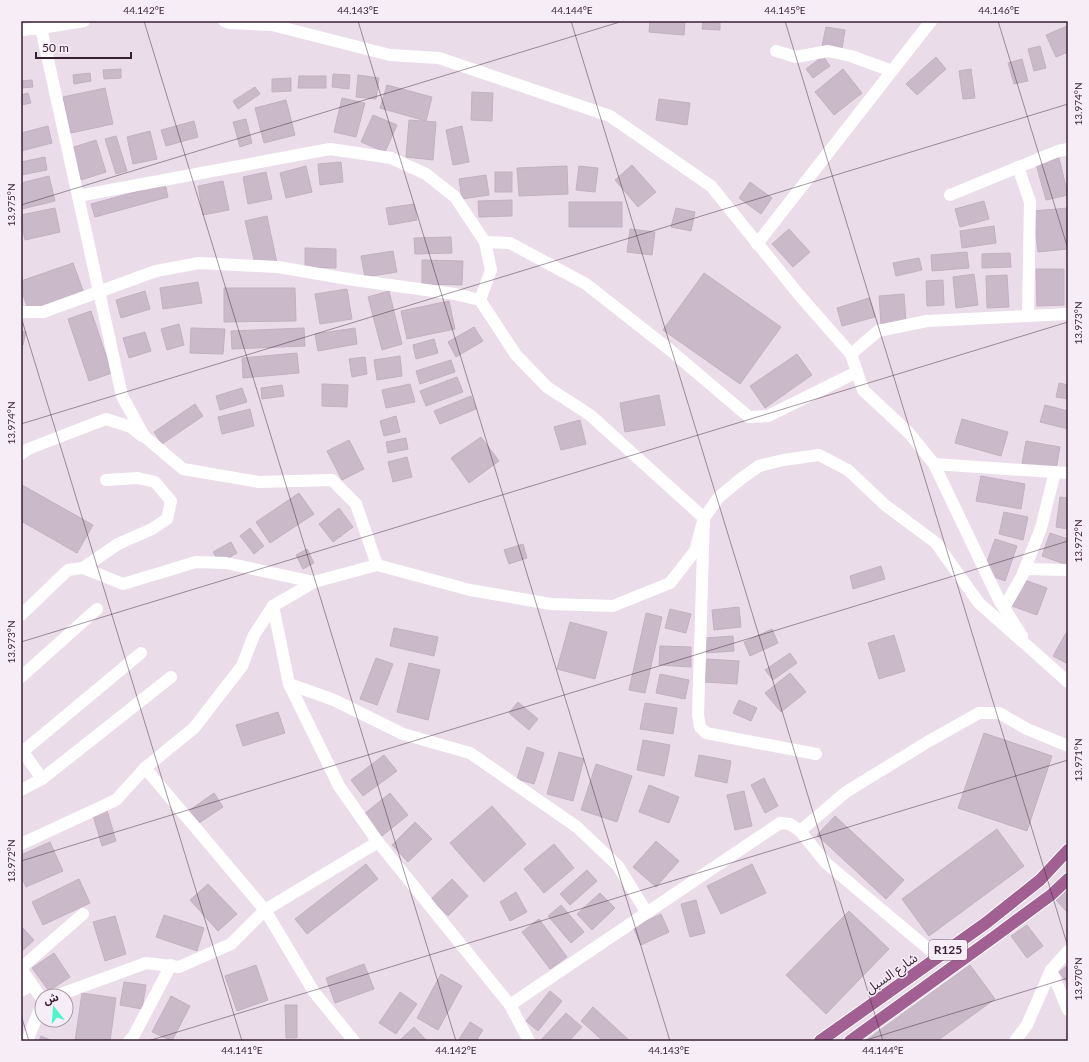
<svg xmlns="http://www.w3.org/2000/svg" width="1089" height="1062" viewBox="0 0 1089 1062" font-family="Lato,'Noto Sans Arabic',sans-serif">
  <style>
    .building { fill: #cabac9; stroke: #c3b0c2 }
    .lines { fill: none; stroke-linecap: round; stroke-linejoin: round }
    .major-casing { stroke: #fff; stroke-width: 14 }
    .minor { stroke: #fff; stroke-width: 12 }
    .major { stroke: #a16091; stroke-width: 12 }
    .ticks { fill: none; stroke: #391f33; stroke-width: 1; stroke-opacity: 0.45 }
    .labels { text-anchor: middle; stroke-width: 3; stroke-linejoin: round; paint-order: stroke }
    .shield { fill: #f6edf6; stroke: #725d6e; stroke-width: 1 }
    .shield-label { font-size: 12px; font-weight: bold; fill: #391f33 }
    .street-label { font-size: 13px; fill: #391f33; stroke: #f6edf6 }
    .neatline { fill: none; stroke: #391f33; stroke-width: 1.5 }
    .ticks-label { font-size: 10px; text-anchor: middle; fill: #391f33 }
  </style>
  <rect width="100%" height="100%" fill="#eadde9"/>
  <!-- building -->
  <g class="building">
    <path d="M650 21H685L684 35 649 32Z"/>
    <path d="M703 21H720V30L702 29Z"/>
    <path d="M1067 26 1068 52 1056 57 1046 35Z"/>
    <path d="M826 27 845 30 842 49 822 46Z"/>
    <path d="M1040 46 1046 68 1034 71 1028 49Z"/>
    <path d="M823 56 830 66 813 78 806 69Z"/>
    <path d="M936 57 946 69 917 95 906 84Z"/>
    <path d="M1022 59 1028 81 1014 84 1008 63Z"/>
    <path d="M121 69V78L104 79 103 70Z"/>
    <path d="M843 69 862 93 834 115 815 92Z"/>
    <path d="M971 69 975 98 963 99 959 71Z"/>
    <path d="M90 73 91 81 74 84 73 75Z"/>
    <path d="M333 74 350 75 349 89 332 87Z"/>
    <path d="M358 75 379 78 376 99 356 97Z"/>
    <path d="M299 76H326V88H298Z"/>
    <path d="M291 78V91L272 92V79Z"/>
    <path d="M32 80 33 87 21 88V81Z"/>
    <path d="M387 85 432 97 426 121 380 108Z"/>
    <path d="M255 87 260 94 238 109 233 101Z"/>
    <path d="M105 88 113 124 71 133 63 97Z"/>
    <path d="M472 92 493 93 492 121 471 120Z"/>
    <path d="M28 93 31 103 21 105V95Z"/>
    <path d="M342 98 365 103 356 137 334 132Z"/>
    <path d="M659 99 690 103 687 125 656 120Z"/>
    <path d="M286 100 295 135 264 143 255 108Z"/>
    <path d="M373 115 397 125 385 152 361 142Z"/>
    <path d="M246 119 252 143 240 147 233 122Z"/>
    <path d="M409 120 436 122 433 160 406 157Z"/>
    <path d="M194 121 198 137 166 146 161 130Z"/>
    <path d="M48 126 52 143 21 151V133Z"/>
    <path d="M462 126 469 162 453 165 446 130Z"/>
    <path d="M150 131 157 159 133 164 127 137Z"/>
    <path d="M116 136 127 171 116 174 105 139Z"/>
    <path d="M96 140 106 172 81 180 71 148Z"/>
    <path d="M45 157 47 170 21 175V162Z"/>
    <path d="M1059 158 1068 195 1046 200 1036 164Z"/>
    <path d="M341 162 343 182 320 185 318 164Z"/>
    <path d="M632 165 656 192 638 207 615 180Z"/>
    <path d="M306 166 312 192 286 198 280 173Z"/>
    <path d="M567 166 568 194 519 196 517 168Z"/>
    <path d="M579 166 598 168 595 192 576 190Z"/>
    <path d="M266 172 272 199 248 204 243 177Z"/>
    <rect x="495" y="172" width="17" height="20"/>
    <path d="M486 175 489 195 462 199 459 179Z"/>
    <path d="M49 176 55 201 22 209 21 203V183Z"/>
    <path d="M223 181 229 210 203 215 198 186Z"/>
    <path d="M750 182 772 198 761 214 739 198Z"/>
    <path d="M165 184 168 197 95 217 91 204Z"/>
    <path d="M512 200V216L479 217 478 201Z"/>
    <path d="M984 201 989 219 960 227 955 209Z"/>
    <rect x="569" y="202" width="53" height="25"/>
    <path d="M414 204 417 220 389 225 386 208Z"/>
    <path d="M55 208 60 232 25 240 21 222V215Z"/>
    <path d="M676 208 695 212 691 231 671 227Z"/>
    <path d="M1068 208V249L1038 252 1033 211Z"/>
    <path d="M267 216 277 263 256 268 245 221Z"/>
    <path d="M994 226 996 243 962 248 960 231Z"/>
    <path d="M630 229 655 232 652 255 627 252Z"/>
    <path d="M789 229 810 252 793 267 772 244Z"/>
    <path d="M451 237 452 253 415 254 414 238Z"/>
    <path d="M305 248 336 249V268L305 267Z"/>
    <path d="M393 251 397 272 365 277 361 256Z"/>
    <path d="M967 252 969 268 932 271 931 255Z"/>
    <path d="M1010 253 1011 267 982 268V254Z"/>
    <path d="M919 258 922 270 896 276 893 263Z"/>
    <path d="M422 260 463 261 462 285 422 284Z"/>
    <path d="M73 263 85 296 30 315 21 289V281Z"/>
    <path d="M1036 269H1064V305L1037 306Z"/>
    <path d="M704 273 781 327 740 384 663 330Z"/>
    <path d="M974 274 978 305 956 308 953 277Z"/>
    <path d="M1007 275 1009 307 987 308 986 276Z"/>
    <path d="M943 280 944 305 927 306 926 281Z"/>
    <path d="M198 282 202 303 163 309 160 288Z"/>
    <path d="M224 288H295L296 321 224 322Z"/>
    <path d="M347 289 352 319 320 324 315 294Z"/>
    <path d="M145 291 150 309 121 318 116 300Z"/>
    <path d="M389 291 402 344 382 350 368 297Z"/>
    <path d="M904 294 906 322 881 324 879 296Z"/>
    <path d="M869 298 875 317 842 326 837 308Z"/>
    <path d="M449 301 455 329 407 339 401 311Z"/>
    <path d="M91 311 112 373 89 381 68 319Z"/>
    <path d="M179 324 184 345 167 350 161 329Z"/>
    <path d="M474 327 483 341 456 357 448 342Z"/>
    <path d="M191 328 225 329 223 354 190 353Z"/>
    <path d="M304 328 305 346 232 349 231 331Z"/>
    <path d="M355 328 357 344 318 351 315 334Z"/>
    <path d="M21 331 26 332 23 345H21Z"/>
    <path d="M145 332 151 351 129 358 123 338Z"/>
    <path d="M434 339 438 353 416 359 413 345Z"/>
    <path d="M297 353 299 373 243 378 242 358Z"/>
    <path d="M797 354 812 375 765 408 750 386Z"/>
    <path d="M400 356 402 376 377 380 374 360Z"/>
    <path d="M365 357 367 374 352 377 349 359Z"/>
    <path d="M451 360 455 372 420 384 416 371Z"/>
    <path d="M457 377 463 392 426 406 420 391Z"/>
    <path d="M1059 383 1068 385V399L1056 397Z"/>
    <path d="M322 384 348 385 347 407 322 406Z"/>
    <path d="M410 384 415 402 386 408 382 390Z"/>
    <path d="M282 385 284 396 262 399 261 388Z"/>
    <path d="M242 388 247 402 220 410 216 396Z"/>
    <path d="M659 395 665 425 625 432 620 403Z"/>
    <path d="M471 396 476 409 440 424 434 411Z"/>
    <path d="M195 404 203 416 162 444 154 432Z"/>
    <path d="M1045 405 1068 411V429L1040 422Z"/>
    <path d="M250 409 254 426 222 434 218 417Z"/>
    <path d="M396 416 400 432 384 436 380 421Z"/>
    <path d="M962 419 1008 432 1001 456 955 443Z"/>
    <path d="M580 420 586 444 561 450 554 427Z"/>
    <path d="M481 437 499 461 469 483 451 458Z"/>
    <path d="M406 438 408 449 388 453 386 442Z"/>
    <path d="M349 440 364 469 342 480 327 451Z"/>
    <path d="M1026 441 1060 447 1056 470 1022 464Z"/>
    <path d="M407 457 412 477 393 482 388 462Z"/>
    <path d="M981 476 1025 484 1021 509 976 501Z"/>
    <path d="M22 485 93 525 77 553 21 521Z"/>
    <path d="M299 493 314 514 270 543 256 522Z"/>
    <path d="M1060 497 1068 498V529L1056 527Z"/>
    <path d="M339 508 353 527 333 542 319 524Z"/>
    <path d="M1004 512 1028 517 1023 540 999 534Z"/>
    <path d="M250 528 264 546 254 554 240 536Z"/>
    <path d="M1050 533 1068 539 1067 565 1042 556Z"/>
    <path d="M995 539 1017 546 1005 581 983 573Z"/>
    <path d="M231 542 237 553 220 563 213 552Z"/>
    <path d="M523 544 527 558 509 564 504 550Z"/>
    <path d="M307 549 314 563 303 569 296 555Z"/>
    <path d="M881 566 885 579 853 589 850 576Z"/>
    <path d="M1022 579 1047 588 1037 615 1012 606Z"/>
    <path d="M739 607 741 627 714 630 712 610Z"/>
    <path d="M670 609 691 614 686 633 665 628Z"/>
    <path d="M646 613 662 617 645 693 629 690Z"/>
    <path d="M570 622 607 632 595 679 557 669Z"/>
    <path d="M394 628 438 637 434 656 390 646Z"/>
    <path d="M772 629 778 643 750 656 744 642Z"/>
    <path d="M1066 633 1068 635V664L1053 656Z"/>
    <path d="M894 635 905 671 879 679 868 643Z"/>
    <path d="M733 636 734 651 706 653 705 638Z"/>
    <path d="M660 646 691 647V667L659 665Z"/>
    <path d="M790 653 797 663 773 680 765 670Z"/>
    <path d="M376 658 393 664 377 705 360 699Z"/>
    <path d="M707 659 739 661 737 684 705 682Z"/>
    <path d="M409 663 440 670 428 720 397 712Z"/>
    <path d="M790 673 806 692 781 712 765 693Z"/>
    <path d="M660 674 689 680 685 699 656 693Z"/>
    <path d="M739 700 757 708 751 721 733 713Z"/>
    <path d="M518 702 538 719 529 730 509 713Z"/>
    <path d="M645 703 677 708 673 734 640 729Z"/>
    <path d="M278 712 285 733 243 746 236 725Z"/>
    <path d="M984 733 1052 756 1027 831 958 808Z"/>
    <path d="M643 740 670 745 664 776 637 770Z"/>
    <path d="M527 747 544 753 534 784 517 779Z"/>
    <path d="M559 752 584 759 573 801 547 794Z"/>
    <path d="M384 755 397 771 363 796 351 780Z"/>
    <path d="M699 755 731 761 727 783 695 776Z"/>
    <path d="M596 764 632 776 617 822 581 810Z"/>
    <path d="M764 778 778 806 765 813 751 785Z"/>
    <path d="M649 785 679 797 669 823 639 812Z"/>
    <path d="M744 791 752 826 735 830 727 795Z"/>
    <path d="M214 793 223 807 196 825 187 812Z"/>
    <path d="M390 793 408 815 382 836 364 814Z"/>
    <path d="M492 806 526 844 484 882 450 843Z"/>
    <path d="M106 807 116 841 102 846 92 812Z"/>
    <path d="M835 816 904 880 886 899 817 835Z"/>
    <path d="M415 822 432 839 408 862 392 845Z"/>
    <path d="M997 829 1024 866 929 936 902 899Z"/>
    <path d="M656 841 679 861 656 887 633 867Z"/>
    <path d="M50 842 63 871 26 887 21 876V855Z"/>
    <path d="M554 844 574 868 544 893 524 869Z"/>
    <path d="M366 864 378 879 307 934 295 919Z"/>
    <path d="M752 864 766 893 721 914 707 886Z"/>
    <path d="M587 870 597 881 570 905 560 894Z"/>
    <path d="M79 879 90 903 43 925 32 902Z"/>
    <path d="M452 879 468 896 448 916 431 899Z"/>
    <path d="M208 884 237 914 218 931 190 900Z"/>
    <path d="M1068 886V913L1055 899Z"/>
    <path d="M516 892 527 912 510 921 500 902Z"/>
    <path d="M600 893 615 908 592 930 577 914Z"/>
    <path d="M696 900 705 933 690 937 681 904Z"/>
    <path d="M561 905 584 932 571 943 548 916Z"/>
    <path d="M849 911 889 949 826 1014 786 975Z"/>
    <path d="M661 914 669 932 641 945 633 927Z"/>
    <path d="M164 915 204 928 197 951 156 937Z"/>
    <path d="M115 916 126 954 105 961 93 922Z"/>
    <path d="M539 919 567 957 550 969 522 932Z"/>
    <path d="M1027 925 1043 946 1027 958 1011 936Z"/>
    <path d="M21 926 34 940 21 952Z"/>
    <path d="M54 953 70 977 49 991 32 968Z"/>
    <path d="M364 964 374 989 335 1003 326 978Z"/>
    <path d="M256 965 268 1000 237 1011 225 976Z"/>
    <path d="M970 965 995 999 937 1041H865Z"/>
    <path d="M1068 965V984L1059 972Z"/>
    <path d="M441 974 462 986 438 1030 417 1018Z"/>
    <path d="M124 982 146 985 142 1009 120 1005Z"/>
    <path d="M550 991 562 1001 538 1031 526 1021Z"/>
    <path d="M400 992 417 1004 396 1034 379 1023Z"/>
    <path d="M82 993 116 998 110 1041H75Z"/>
    <path d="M171 996 190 1006 172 1041 152 1032Z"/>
    <path d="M285 1005H297V1038H286Z"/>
    <path d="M593 1007 630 1041H603L581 1021Z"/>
    <path d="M566 1013 582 1027 569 1041H540Z"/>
    <path d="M470 1022 483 1030 476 1041H458Z"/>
    <path d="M414 1027 427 1041H399Z"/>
    <path d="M41 1036 53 1041H39Z"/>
  </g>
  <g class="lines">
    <defs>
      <g id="major">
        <path d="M820 1041 986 923 1040 880 1068 850"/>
        <path d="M850 1041 994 937 1051 895 1068 879"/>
      </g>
    </defs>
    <!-- major casing -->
    <use href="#major" class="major-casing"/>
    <!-- minor -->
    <g class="minor">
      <path d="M224 21 229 23 272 25 390 55 439 58 610 116 711 186 800 296 851 354"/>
      <path d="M41 28 84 21"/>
      <path d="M21 30 41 28 122 396 144 436 183 469 259 482 332 480 356 504 377 565 470 590 551 604 613 606 670 583 695 551 704 518 719 497 742 478 759 466 783 460 819 455 848 470 885 505 936 543 979 603 1068 682"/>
      <path d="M776 51 796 57 828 51 851 56 892 71"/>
      <path d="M1018 167 1030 202 1028 316"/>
      <path d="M950 195 1058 151 1068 149"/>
      <path d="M78 196 330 149 391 158 426 174 455 197 485 242 491 270 480 300"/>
      <path d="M485 242 510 243 586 284 670 350 749 417 768 416 857 372"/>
      <path d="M757 244 931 21"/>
      <path d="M21 312H43L156 271 199 263 278 267 354 280 455 294 480 300 516 355 547 387 590 415 704 518 698 715 700 727 706 733 816 754"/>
      <path d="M21 454 28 449 106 419 131 427 142 436"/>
      <path d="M934 464 1068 473"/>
      <path d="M83 568 118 544 152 529 167 519 171 501 155 482 138 478 106 480"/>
      <path d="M1025 569 1068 570"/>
      <path d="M273 606 289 684 339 786 378 842 510 1005"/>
      <path d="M1004 608 1022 576 1041 528 1055 472"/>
      <path d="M21 615 68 570 83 568 123 584 196 562 226 563 314 582"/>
      <path d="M1022 636 999 600 934 464 909 433 863 390 851 354 878 331 927 321 1068 314"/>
      <path d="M21 677 97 609"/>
      <path d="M289 684 334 700 403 734 470 753 577 827 618 866 647 913"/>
      <path d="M21 749 42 779"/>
      <path d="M21 753 141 653"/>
      <path d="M145 768 265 910 314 992 354 1041"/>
      <path d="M21 790 42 779 171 677"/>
      <path d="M800 831 846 792 929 741 979 713H999L1027 729 1068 746"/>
      <path d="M21 844 116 800 145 768 194 728 242 666 254 635 273 606 314 582 377 565"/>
      <path d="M21 968 83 914"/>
      <path d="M21 969 42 999"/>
      <path d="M1051 970 1068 1010"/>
      <path d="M21 991 32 985"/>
      <path d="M56 996 146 963 179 967 231 944 265 910 378 842"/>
      <path d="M27 1041 42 1004"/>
      <path d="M129 1041 133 1037 171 965"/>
      <path d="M529 1041 510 1005 780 823 790 824 800 831 826 863 938 957"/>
      <path d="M1015 1041 1027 1025 1051 970 1068 951"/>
    </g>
    <!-- major -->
    <use href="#major" class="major"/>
  </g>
  <!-- ticks -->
  <path class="ticks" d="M144 21 456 1041M358 21 670 1041M571 21 883 1041M785 21 1068 947M998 21 1068 249M21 205 623 21M21 317 242 1041M21 424 1068 104M21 642 1068 322M21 861 1068 541M21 1015 29 1041M148 1041 1068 760M863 1041 1068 978"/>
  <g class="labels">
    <!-- shield labels -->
    <rect class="shield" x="929" y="940" width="38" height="20" rx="3"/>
    <g class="shield-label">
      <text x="948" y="954">R125</text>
    </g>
    <!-- street labels -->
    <g class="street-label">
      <text transform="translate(891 973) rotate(-35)" y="5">شارع السبل</text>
    </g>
  </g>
  <!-- border -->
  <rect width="1089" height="1062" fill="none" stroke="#f6edf6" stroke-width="44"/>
  <!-- north arrow -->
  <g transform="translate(54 1008) rotate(343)"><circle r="19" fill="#f6edf6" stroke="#aa9ba8"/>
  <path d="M0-3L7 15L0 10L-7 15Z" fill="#4ff5ca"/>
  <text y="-6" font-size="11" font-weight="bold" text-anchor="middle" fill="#391f33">ش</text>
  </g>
  <!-- scale -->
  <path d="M36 52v6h95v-6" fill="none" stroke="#391f33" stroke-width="2"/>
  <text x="42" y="52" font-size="12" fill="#391f33" stroke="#f6edf6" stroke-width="3" paint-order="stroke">50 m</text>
  <rect x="22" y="22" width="1045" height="1018" class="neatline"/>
  <g class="ticks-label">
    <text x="144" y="14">44.142°E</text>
    <text x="358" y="14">44.143°E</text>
    <text x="572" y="14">44.144°E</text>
    <text x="785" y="14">44.145°E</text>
    <text x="999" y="14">44.146°E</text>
    <text transform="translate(1078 104) rotate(-90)" y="4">13.974°N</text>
    <text transform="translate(11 205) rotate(-90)" y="4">13.975°N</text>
    <text transform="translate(1078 323) rotate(-90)" y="4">13.973°N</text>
    <text transform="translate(11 423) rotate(-90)" y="4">13.974°N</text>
    <text transform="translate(1078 541) rotate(-90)" y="4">13.972°N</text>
    <text transform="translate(11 642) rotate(-90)" y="4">13.973°N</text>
    <text transform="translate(1078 760) rotate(-90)" y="4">13.971°N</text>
    <text transform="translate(11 861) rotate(-90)" y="4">13.972°N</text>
    <text transform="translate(1078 979) rotate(-90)" y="4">13.970°N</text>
    <text x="242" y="1054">44.141°E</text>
    <text x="456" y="1054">44.142°E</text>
    <text x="669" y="1054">44.143°E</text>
    <text x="883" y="1054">44.144°E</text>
  </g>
</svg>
